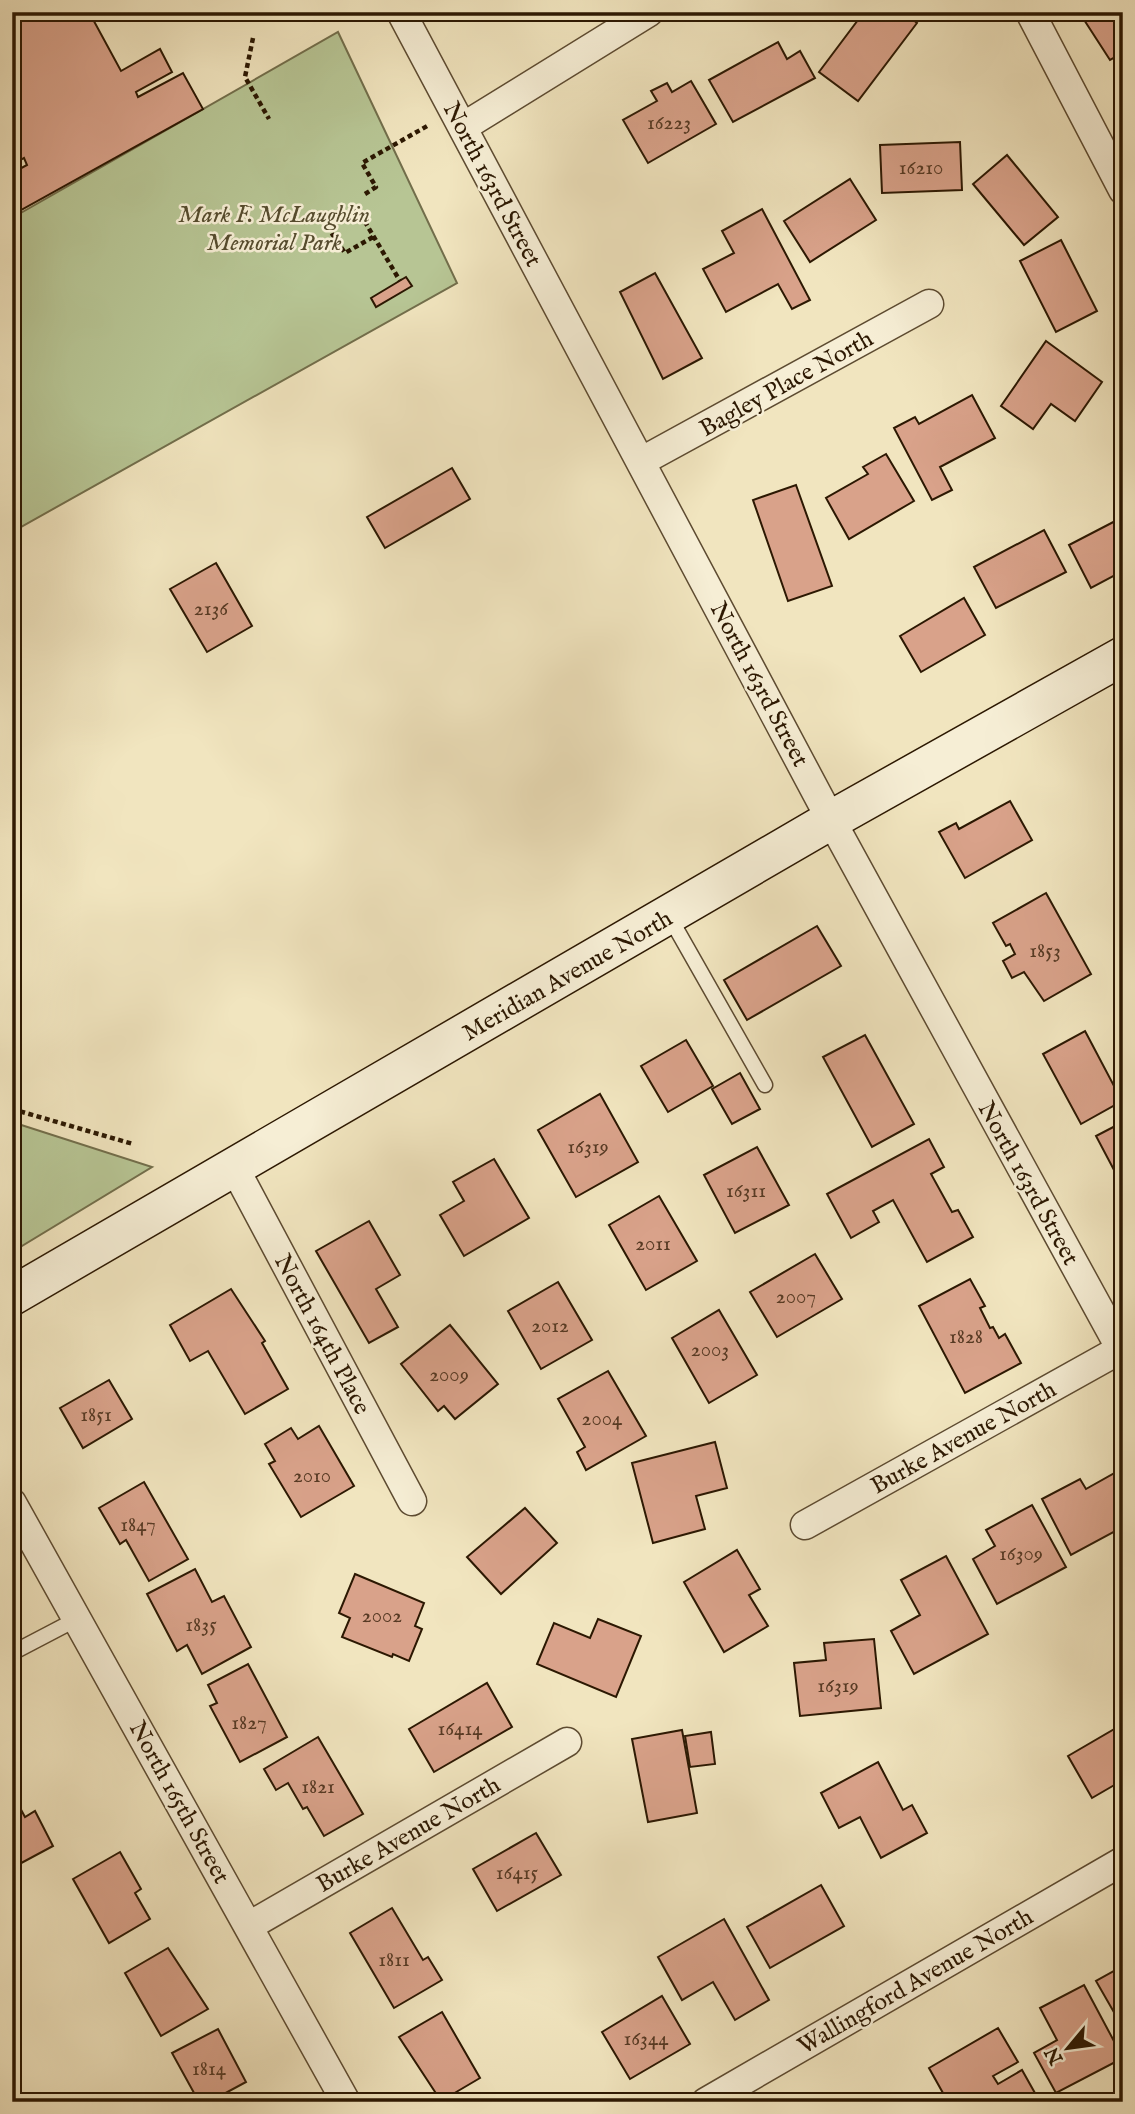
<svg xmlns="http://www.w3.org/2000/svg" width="1135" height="2114" viewBox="0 0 1135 2114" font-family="'IM FELL English',serif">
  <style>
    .green { fill: #b7c594; stroke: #726e4b; stroke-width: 2 }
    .building { fill: #d9a28a; stroke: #2c1802; stroke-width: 2 }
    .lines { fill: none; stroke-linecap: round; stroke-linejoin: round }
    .lane-casing { stroke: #5d4b31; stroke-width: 17 }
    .street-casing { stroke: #5d4b31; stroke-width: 31 }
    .secondary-casing { stroke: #2c1802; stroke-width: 41 }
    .path { stroke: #2c1802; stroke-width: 4.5; stroke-dasharray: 5 3.5; stroke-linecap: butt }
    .lane { stroke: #f6eed5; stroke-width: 14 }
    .street { stroke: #f6eed5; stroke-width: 28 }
    .secondary { stroke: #f6eed5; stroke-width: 38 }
    .labels { text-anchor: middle; stroke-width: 5; stroke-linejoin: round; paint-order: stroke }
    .number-label { font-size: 21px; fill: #573a24 }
    .street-label { font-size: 24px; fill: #2c1802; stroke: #f6eed5 }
    .park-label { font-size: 24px; font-style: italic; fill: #564c2e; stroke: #f6eed5 }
  </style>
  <rect width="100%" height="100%" fill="#f1e5bf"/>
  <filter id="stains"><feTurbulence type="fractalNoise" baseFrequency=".00286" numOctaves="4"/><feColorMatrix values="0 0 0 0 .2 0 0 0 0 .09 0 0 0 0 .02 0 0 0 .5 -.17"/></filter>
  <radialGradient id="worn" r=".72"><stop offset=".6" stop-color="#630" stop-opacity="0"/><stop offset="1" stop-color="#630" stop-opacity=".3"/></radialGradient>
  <!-- green -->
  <g class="green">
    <path d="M338 32 457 283 12 532V218Z"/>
    <path d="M12 1122 152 1167 12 1252Z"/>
  </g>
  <!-- building -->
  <g class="building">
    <path d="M30 12H89L121 71 160 49 172 72 136 92 138 97 183 73 203 109 12 215V173L27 165 24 158 12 165V22Z"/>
    <path d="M864 12H904L917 23 858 101 819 72Z"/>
    <path d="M1079 12H1123V53L1110 60Z"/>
    <path d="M778 42 787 59 800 51 815 78 733 122 709 80Z"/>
    <path d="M691 81 716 124 648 163 623 120 657 101 651 91 667 83 672 92Z"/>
    <path d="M960 142 962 190 882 193 880 145Z"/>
    <path d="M1007 155 1058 217 1024 245 973 184Z"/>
    <path d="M850 179 876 220 810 262 784 221Z"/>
    <path d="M762 209 810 300 792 309 778 284 726 312 703 269 734 253 722 231Z"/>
    <path d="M1061 240 1097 311 1056 332 1020 261Z"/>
    <path d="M655 273 702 358 663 379 620 292Z"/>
    <path d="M406 277 412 286 376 307 371 298Z"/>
    <path d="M1046 341 1102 382 1075 421 1051 404 1033 429 1001 406Z"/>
    <path d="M972 395 995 438 940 467 952 490 932 500 894 428 915 417 919 424Z"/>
    <path d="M886 454 914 501 849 539 826 498 868 474 863 467Z"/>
    <path d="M452 468 470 499 385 548 367 517Z"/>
    <path d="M796 485 832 586 788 601 753 500Z"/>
    <path d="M1123 517V571L1091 588 1069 545Z"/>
    <path d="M1044 530 1066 572 996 608 974 567Z"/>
    <path d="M216 563 252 626 207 652 170 589Z"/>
    <path d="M964 598 985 635 921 672 900 636Z"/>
    <path d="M1010 801 1032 840 965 878 939 832 956 823 959 829Z"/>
    <path d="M1046 893 1091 974 1044 1001 1024 972 1012 978 1003 961 1015 954 1010 944 1006 946 993 923Z"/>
    <path d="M817 926 841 966 747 1020 724 980Z"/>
    <path d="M1085 1031 1122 1101 1081 1124 1043 1054Z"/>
    <path d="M865 1035 914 1124 872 1147 823 1057Z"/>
    <path d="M686 1040 713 1086 668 1112 641 1066Z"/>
    <path d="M740 1073 760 1109 732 1124 712 1089Z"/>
    <path d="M600 1094 638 1162 576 1197 538 1130Z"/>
    <path d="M1123 1122V1187L1096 1136Z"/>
    <path d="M929 1139 944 1167 931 1174 952 1212 958 1210 973 1237 927 1262 893 1200 873 1211 879 1222 851 1238 827 1194Z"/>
    <path d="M757 1147 789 1205 735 1233 704 1175Z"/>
    <path d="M494 1159 529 1218 464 1256 440 1215 464 1201 453 1182Z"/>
    <path d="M659 1196 697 1261 646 1290 609 1225Z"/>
    <path d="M369 1221 400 1275 376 1289 398 1327 369 1343 316 1251Z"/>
    <path d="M815 1254 842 1299 777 1337 750 1292Z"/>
    <path d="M970 1279 985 1306 980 1308 990 1328 993 1327 999 1338 1005 1334 1021 1363 965 1393 919 1306Z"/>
    <path d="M558 1282 592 1340 541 1369 508 1311Z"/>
    <path d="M231 1289 265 1341 262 1343 288 1389 245 1414 208 1351 190 1361 170 1325Z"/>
    <path d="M719 1310 757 1375 709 1403 672 1338Z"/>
    <path d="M450 1325 498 1384 455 1419 444 1406 438 1411 401 1364Z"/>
    <path d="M608 1371 646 1436 586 1470 577 1452 585 1447 558 1399Z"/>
    <path d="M109 1380 132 1419 83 1448 60 1408Z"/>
    <path d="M319 1426 354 1486 301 1517 269 1464 275 1461 265 1444 291 1428 298 1439Z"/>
    <path d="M715 1442 727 1488 696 1496 705 1529 653 1543 632 1463Z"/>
    <path d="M1120 1470 1123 1527 1071 1555 1042 1499 1080 1479 1086 1489Z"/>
    <path d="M144 1482 188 1559 149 1581 126 1540 120 1544 99 1508Z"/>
    <path d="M1032 1505 1066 1567 997 1604 973 1559 995 1546 986 1530Z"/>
    <path d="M525 1508 557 1543 501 1594 467 1557Z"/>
    <path d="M737 1550 760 1589 749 1595 768 1626 724 1652 684 1582Z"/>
    <path d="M946 1556 988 1634 914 1674 891 1631 920 1615 901 1580Z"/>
    <path d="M195 1569 212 1602 224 1596 251 1647 202 1674 187 1645 177 1651 147 1594Z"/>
    <path d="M355 1574 424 1603 415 1626 422 1629 409 1661 393 1654 392 1657 342 1637 350 1618 339 1613Z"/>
    <path d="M598 1619 641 1636 616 1697 537 1664 554 1623 590 1638Z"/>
    <path d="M874 1639 881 1708 800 1716 794 1663 826 1660 824 1643Z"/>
    <path d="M248 1664 287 1737 240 1762 210 1706 217 1703 208 1685Z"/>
    <path d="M487 1683 512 1727 434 1772 409 1729Z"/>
    <path d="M1123 1724V1780L1092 1798 1068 1756Z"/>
    <path d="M682 1730 697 1813 648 1822 632 1739Z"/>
    <path d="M711 1732 715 1764 690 1767 685 1736Z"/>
    <path d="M318 1737 363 1814 324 1836 307 1807 303 1809 288 1783 276 1790 264 1769Z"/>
    <path d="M878 1762 903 1810 912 1805 927 1833 881 1858 860 1817 839 1828 821 1793Z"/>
    <path d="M12 1793 25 1817 35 1811 53 1846 12 1868Z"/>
    <path d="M536 1833 561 1875 497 1911 473 1869Z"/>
    <path d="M120 1852 141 1889 135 1893 150 1919 109 1943 73 1879Z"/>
    <path d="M821 1885 844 1926 770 1968 747 1927Z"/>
    <path d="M392 1908 423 1960 428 1957 442 1980 394 2008 350 1933Z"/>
    <path d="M724 1919 769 2000 735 2020 713 1982 682 2000 658 1957Z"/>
    <path d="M168 1948 208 2009 161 2036 125 1973Z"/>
    <path d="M1123 1966V2028L1096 1981Z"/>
    <path d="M1084 1985 1123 2058 1056 2093 1034 2053 1057 2040 1040 2008Z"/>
    <path d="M662 1996 690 2044 630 2079 602 2032Z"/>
    <path d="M442 2012 480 2078 441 2101 399 2037Z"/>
    <path d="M998 2028 1018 2062 993 2076 998 2084 1022 2070 1040 2102H948L929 2068Z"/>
    <path d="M218 2029 246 2082 209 2102H199L172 2053Z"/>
    <path d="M547 2094 552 2102H533Z"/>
  </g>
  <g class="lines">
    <defs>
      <g id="lane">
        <path d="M669 916 765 1085"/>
        <path d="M12 1653 77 1619"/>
      </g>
      <g id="street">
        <path d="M401 12 831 820 1123 1353"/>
        <path d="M1030 12 1123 190"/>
        <path d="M463 127 649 12"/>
        <path d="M642 461 929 304"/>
        <path d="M234 1167 412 1501"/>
        <path d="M12 1503 346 2102"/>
        <path d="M805 1525 1121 1349"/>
        <path d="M249 1926 567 1742"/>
        <path d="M706 2102 1123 1861"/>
      </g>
      <path id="secondary" d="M12 1296 831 820 1123 656"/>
    </defs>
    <!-- lane casing -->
    <use href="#lane" class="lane-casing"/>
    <!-- street casing -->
    <use href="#street" class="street-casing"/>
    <!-- secondary casing -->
    <use href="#secondary" class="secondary-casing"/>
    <!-- path -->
    <g class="path">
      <path d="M253 38 245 77 269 119"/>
      <path d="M365 194 376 187 362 163 429 125"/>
      <path d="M373 237 345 253 328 228 358 210 400 281"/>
      <path d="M12 1109 133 1144"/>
    </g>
    <!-- lane -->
    <use href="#lane" class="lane"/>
    <!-- street -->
    <use href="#street" class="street"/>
    <!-- secondary -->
    <use href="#secondary" class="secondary"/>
  </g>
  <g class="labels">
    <!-- number labels -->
    <g class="number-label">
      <text x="669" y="129">16223</text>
      <text x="921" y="174">16210</text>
      <text x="211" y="615">2136</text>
      <text x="1045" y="957">1853</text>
      <text x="588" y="1153">16319</text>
      <text x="746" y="1197">16311</text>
      <text x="653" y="1250">2011</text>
      <text x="796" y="1303">2007</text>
      <text x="550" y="1332">2012</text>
      <text x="966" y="1343">1828</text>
      <text x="710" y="1356">2003</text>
      <text x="449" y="1381">2009</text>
      <text x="96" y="1421">1851</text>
      <text x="602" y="1425">2004</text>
      <text x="312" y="1482">2010</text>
      <text x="138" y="1531">1847</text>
      <text x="1021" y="1560">16309</text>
      <text x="382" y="1622">2002</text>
      <text x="201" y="1631">1835</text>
      <text x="838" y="1692">16319</text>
      <text x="249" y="1729">1827</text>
      <text x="460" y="1735">16414</text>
      <text x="318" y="1793">1821</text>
      <text x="517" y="1879">16415</text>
      <text x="394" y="1966">1811</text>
      <text x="646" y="2045">16344</text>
      <text x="209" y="2075">1814</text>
    </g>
    <!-- street labels -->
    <g class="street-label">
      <text transform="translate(493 184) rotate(62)" y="8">North 163rd Street</text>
      <text transform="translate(786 383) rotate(-29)" y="8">Bagley Place North</text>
      <text transform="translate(760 684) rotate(62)" y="8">North 163rd Street</text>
      <text transform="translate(567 975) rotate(-30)" y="8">Meridian Avenue North</text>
      <text transform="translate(1029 1183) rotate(61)" y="8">North 163rd Street</text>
      <text transform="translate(323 1334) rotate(62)" y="8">North 164th Place</text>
      <text transform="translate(963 1437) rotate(-29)" y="8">Burke Avenue North</text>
      <text transform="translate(180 1802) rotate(61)" y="8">North 165th Street</text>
      <text transform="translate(408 1834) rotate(-30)" y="8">Burke Avenue North</text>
      <text transform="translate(915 1981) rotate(-30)" y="8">Wallingford Avenue North</text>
    </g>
    <!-- park labels -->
    <g class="park-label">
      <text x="274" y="222">Mark F. McLaughlin<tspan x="274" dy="28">Memorial Park</tspan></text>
    </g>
  </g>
  <!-- margin -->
  <rect width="1135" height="2114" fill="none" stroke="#f1e5bf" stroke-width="42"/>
  <rect x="14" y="14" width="1107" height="2086" fill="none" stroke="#2c1802" stroke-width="3.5"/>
  <rect x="21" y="21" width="1093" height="2072" fill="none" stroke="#2c1802" stroke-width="2"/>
  <!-- north arrow -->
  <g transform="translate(1068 2048) rotate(241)" stroke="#f6eed5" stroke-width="5" paint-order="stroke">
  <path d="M0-5L12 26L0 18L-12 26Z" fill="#2c1802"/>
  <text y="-10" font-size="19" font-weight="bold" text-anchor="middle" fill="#2c1802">N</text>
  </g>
  <rect width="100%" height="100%" filter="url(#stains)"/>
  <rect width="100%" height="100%" fill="url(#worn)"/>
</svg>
